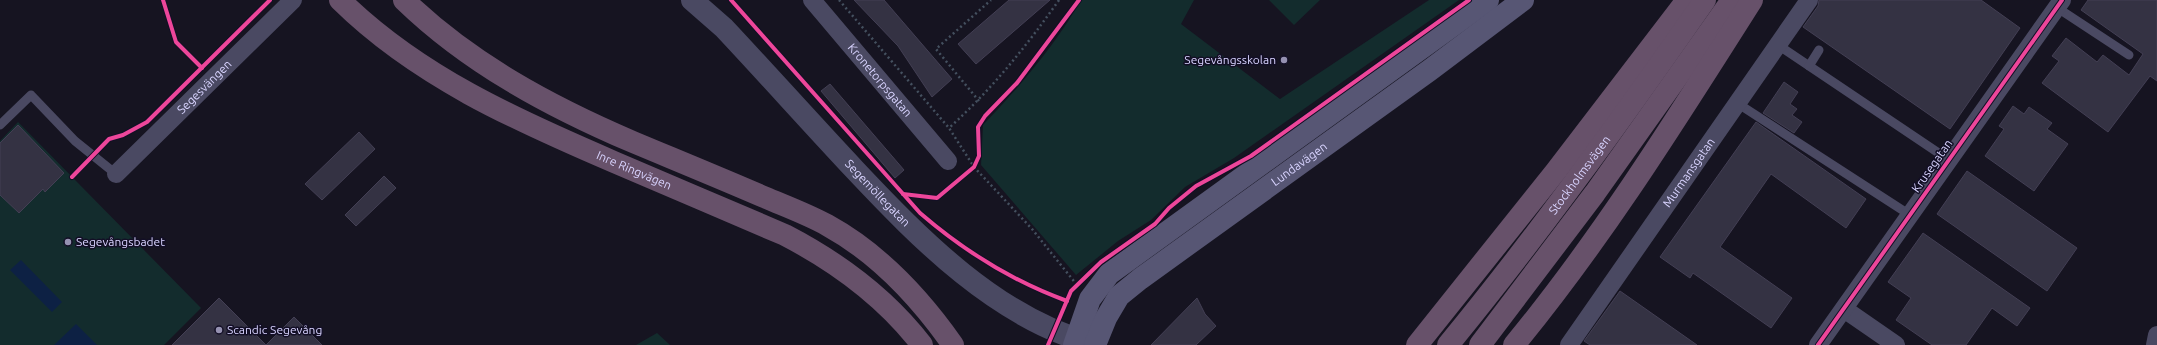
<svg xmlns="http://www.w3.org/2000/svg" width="2157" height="345" viewBox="0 0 2157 345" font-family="Ubuntu,sans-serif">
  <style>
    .green { fill: #132c2d }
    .water { fill: #0d2144 }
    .building { fill: #343243; stroke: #433f54 }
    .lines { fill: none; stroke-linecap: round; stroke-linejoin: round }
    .path { stroke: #44505f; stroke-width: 2.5; stroke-dasharray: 2 3; stroke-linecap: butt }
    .service { stroke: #4a4962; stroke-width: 9 }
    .minor { stroke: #4a4962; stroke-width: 18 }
    .tertiary { stroke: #4a4962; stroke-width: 22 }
    .secondary { stroke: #575674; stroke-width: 22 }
    .motorway { stroke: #67516a; stroke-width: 22 }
    .cycleway-casing { stroke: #130f26; stroke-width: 6 }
    .cycleway { stroke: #ed469a; stroke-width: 4 }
    .poi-dot { fill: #9591b1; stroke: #130f26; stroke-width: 1.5 }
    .labels { text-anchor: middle; stroke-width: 3; stroke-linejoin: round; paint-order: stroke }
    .poi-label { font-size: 12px; fill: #d9d4ff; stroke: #130f26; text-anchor: start }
    .street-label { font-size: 12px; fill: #d9d4ff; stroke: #130f26 }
  </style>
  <rect width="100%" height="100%" fill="#161421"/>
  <!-- green -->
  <g class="green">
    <path d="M1081 0H1194L1181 24 1280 99 1429 0H1459L1234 158 1185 187 1151 220 1118 241 1076 275 981 165 983 125C1019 87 1055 46 1081 0Z"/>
    <path d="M1269 0H1320L1294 25Z"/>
    <path d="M18 122 201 308 164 345H0V141Z"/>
    <path d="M657 333 670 345H636Z"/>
  </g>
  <!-- water -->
  <g class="water">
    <path d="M21 260 62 302 52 312 10 270Z"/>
    <path d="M76 324 97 345H54Z"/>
  </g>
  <!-- building -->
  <g class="building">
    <path d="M854 0H884L952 79 932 97 898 46Z"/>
    <path d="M1009 0H1050L976 64 958 44Z"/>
    <path d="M1819 0H1981L2020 28 1950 129 1803 27 1818 6Z"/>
    <path d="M2088 0H2157V81L2150 76 2108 132 2042 83 2059 61 2052 56 2066 38 2097 62 2103 55 2129 75 2143 54 2081 10Z"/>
    <path d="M1784 82 1798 92 1790 104 1797 109 1792 115 1802 122 1794 133 1763 113Z"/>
    <path d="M830 84 904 170 895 178 821 91Z"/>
    <path d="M2013 106 2024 114 2029 107 2052 123 2047 129 2068 144 2034 191 1985 156 2004 129 1999 126Z"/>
    <path d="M1756 122 1866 199 1846 228 1771 174 1720 247 1792 298 1771 328 1693 273 1690 278 1660 257Z"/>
    <path d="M18 125 64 173 45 192 43 189 19 213 0 195V143Z"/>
    <path d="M359 132 375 149 322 200 305 184Z"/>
    <path d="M1967 171 2077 248 2047 291 1937 214Z"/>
    <path d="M384 176 396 188 356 226 345 215Z"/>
    <path d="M1923 233 2030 308 2017 326 1992 308 1966 345H1932L1896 320 1911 298 1888 282Z"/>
    <path d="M1620 291 1697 345H1590L1584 341Z"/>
    <path d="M219 298 266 345 294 317 322 345H172Z"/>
    <path d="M1197 298 1205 314 1216 326 1196 345H1151Z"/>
  </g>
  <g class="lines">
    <!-- path -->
    <g class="path">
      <path d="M163 0 176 42 202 69"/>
      <path d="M839 0 949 128"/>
      <path d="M1059 0C1025 48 992 89 949 128L974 167 1032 229 1077 285"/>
      <path d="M979 101 936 49 991 0"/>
    </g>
    <!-- service -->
    <g class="service">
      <path d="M2056 7 2129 55"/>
      <path d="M1778 45 1949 160"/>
      <path d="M1809 66 1819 50"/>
      <path d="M1737 103 1910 215"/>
      <path d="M0 125 31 95 75 141 116 174"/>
    </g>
    <!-- minor -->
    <g class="minor">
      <path id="s1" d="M812 0 948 161"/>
      <path id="s2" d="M116 174 293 0"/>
      <path d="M1844 309 1896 345"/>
      <path id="s3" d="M1569 345 1809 0"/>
      <path d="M1818 345 2062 0"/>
      <path d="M2155 345 2157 335"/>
    </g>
    <!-- tertiary -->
    <path class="tertiary" id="s4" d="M692 0 724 28C768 75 811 123 855 170 921 240 997 318 1093 344"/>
    <!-- secondary -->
    <g class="secondary">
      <path d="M1074 345 1090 299 1109 274 1488 0"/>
      <path id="s5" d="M1095 345 1106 318 1119 296 1140 279 1430 70 1523 0"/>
    </g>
    <!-- motorway -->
    <g class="motorway">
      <path id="s6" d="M340 0C417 76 516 120 614 162 671 186 728 211 785 235 839 263 885 297 922 345"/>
      <path d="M404 0C469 63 549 106 633 142 676 160 720 178 764 197 785 206 807 214 827 225 878 253 920 298 953 345"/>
      <path d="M1417 345 1556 171 1687 0"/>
      <path id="s7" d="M1448 345C1539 234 1623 118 1705 0"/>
      <path d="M1480 345 1595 193 1732 0"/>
      <path d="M1514 345C1603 237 1677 118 1752 0"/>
    </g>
    <defs>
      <g id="cycleway">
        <path d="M163 0 176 42 202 68"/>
        <path d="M731 0 920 213C964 251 1012 281 1067 301"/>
        <path d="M72 177 109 139 123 135 147 122 270 0"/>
        <path d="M903 194 937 198 974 167 979 156 978 127 985 116 1017 83 1079 0"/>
        <path d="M1048 345 1071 291 1101 262 1155 224 1169 208 1196 186 1251 156 1469 0"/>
        <path d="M1818 345 2062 0"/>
      </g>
    </defs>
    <!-- cycleway casing -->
    <use href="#cycleway" class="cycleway-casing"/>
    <!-- cycleway -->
    <use href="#cycleway" class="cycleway"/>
  </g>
  <!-- markers -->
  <g class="poi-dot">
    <circle cx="1284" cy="60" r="4"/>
    <circle cx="68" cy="242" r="4"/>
    <circle cx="219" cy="330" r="4"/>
  </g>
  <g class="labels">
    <!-- poi labels -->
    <g class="poi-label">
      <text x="1276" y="64" text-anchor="end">Segevångsskolan</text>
      <text x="76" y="246">Segevångsbadet</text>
      <text x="227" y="334">Scandic Segevång</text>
    </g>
    <!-- street labels -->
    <g class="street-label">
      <text dy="4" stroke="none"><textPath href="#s1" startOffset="105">Kronetorpsgatan</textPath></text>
      <text dy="4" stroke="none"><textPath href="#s2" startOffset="124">Segesvängen</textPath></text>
      <text dy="4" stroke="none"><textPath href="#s5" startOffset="278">Lundavägen</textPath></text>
      <text transform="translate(1932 166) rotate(-55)" y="4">Krusegatan</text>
      <text dy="4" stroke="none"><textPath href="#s6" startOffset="342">Inre Ringvägen</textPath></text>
      <text dy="4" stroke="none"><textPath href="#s3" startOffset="210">Murmansgatan</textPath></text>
      <text dy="4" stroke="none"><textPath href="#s7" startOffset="215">Stockholmsvägen</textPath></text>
      <text dy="4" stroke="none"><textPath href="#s4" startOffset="268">Segemöllegatan</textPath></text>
    </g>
  </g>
</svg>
